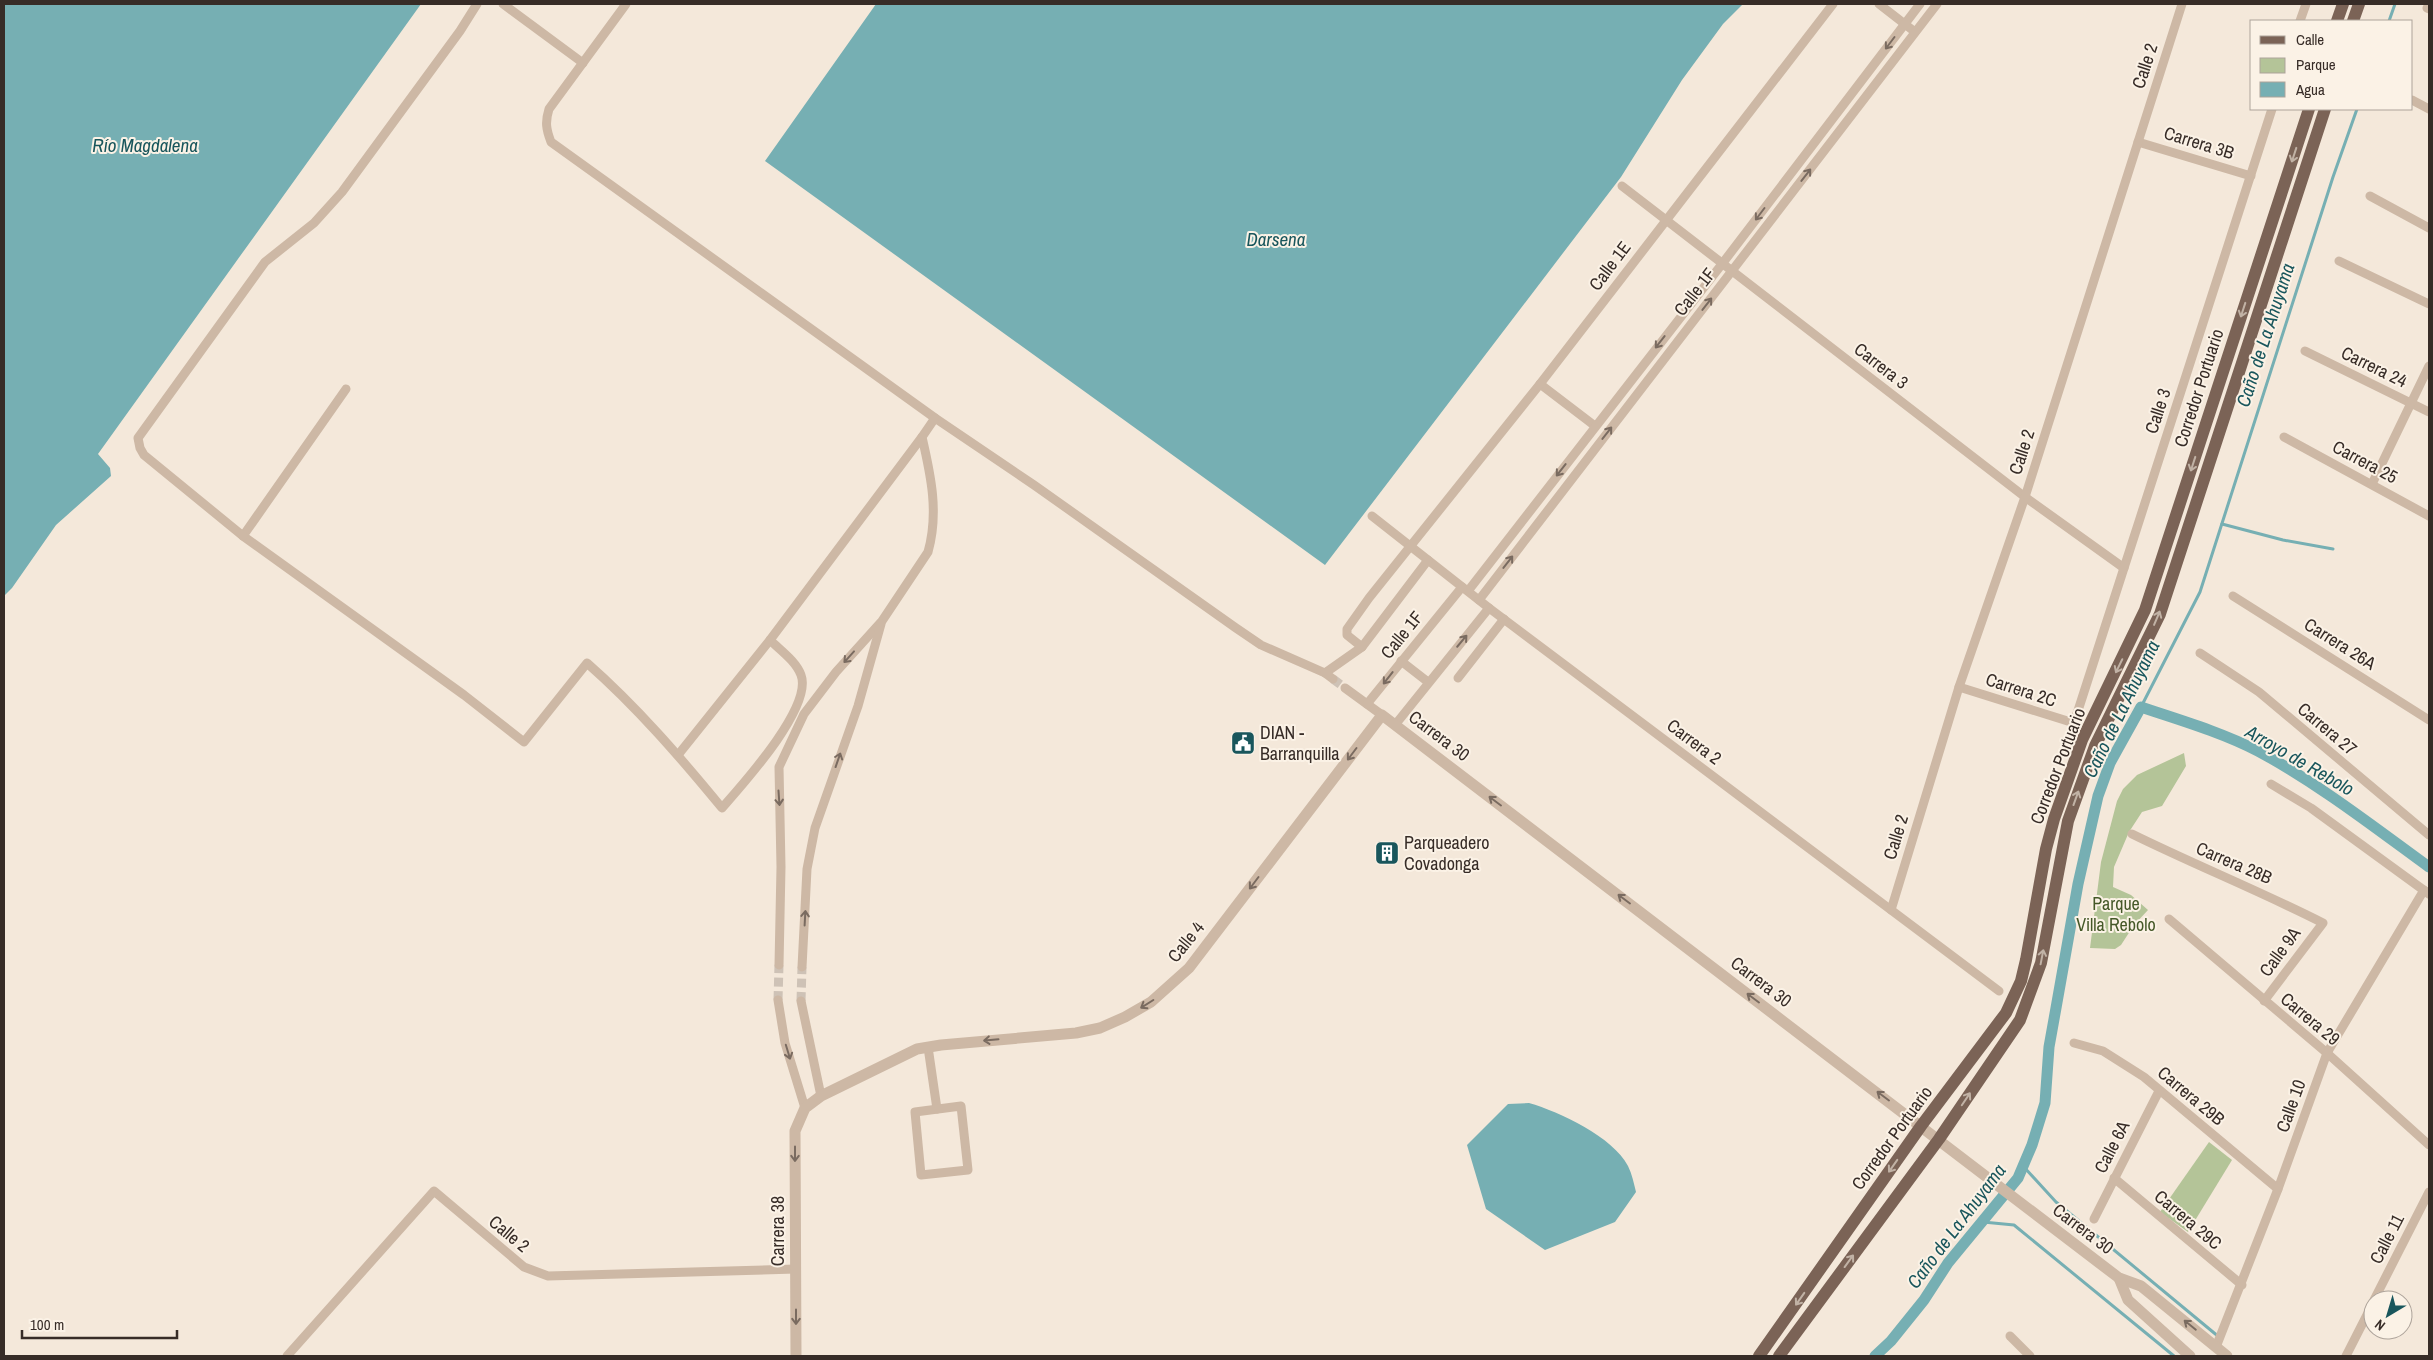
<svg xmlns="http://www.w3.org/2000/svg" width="2433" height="1360" viewBox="0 0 2433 1360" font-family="'Archivo Narrow',sans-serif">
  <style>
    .green { fill: #b4c498 }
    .water { fill: #76afb3 }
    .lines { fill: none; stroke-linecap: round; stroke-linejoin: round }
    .stream { stroke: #76afb3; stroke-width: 3 }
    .canal { stroke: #76afb3; stroke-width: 11 }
    .minor-tunnel { stroke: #cec2b6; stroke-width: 9; stroke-dasharray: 9 4.5; stroke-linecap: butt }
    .minor { stroke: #cdb8a5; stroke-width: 9 }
    .tertiary { stroke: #cdb8a5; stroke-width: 11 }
    .primary { stroke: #7b6356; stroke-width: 12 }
    .oneway { stroke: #7a6b60 }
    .oneway2 { stroke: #c1b2a5 }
    .labels { text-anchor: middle; stroke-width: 4; stroke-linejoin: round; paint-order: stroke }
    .street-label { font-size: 18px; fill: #372c27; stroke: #fbf2e6 }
    .poi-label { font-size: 18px; fill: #372c27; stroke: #fbf2e6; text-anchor: start }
    .park-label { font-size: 18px; fill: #455828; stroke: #fbf2e6 }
    .water-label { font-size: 19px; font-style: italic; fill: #19565c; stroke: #fbf2e6 }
  </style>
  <rect width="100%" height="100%" fill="#f4e8da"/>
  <!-- green -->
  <g class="green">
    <path d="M2184 753 2186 766 2162 806 2142 812 2129 832 2114 867 2113 887 2131 895 2148 910 2134 925 2121 945 2115 949 2090 948 2101 862 2117 801 2123 789 2137 775Z"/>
    <path d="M2209 1142 2232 1160 2188 1232 2160 1212Z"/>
  </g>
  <!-- water -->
  <g class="water">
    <path d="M4 4H421L98 454 110 468 111 476 56 525 12 588 4 596Z"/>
    <path d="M876 4H1743L1723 24 1682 80 1621 177 1325 565 765 161Z"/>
    <path d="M1529 1103C1560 1112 1613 1137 1628 1166 1632 1174 1634 1184 1636 1192L1615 1222 1545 1250 1486 1209 1467 1145 1508 1104Z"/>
  </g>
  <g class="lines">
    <!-- stream -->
    <g class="stream">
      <path d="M2389 21 2395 4"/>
      <path d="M2222 524 2283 540 2333 549"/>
      <path d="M2141 707 2200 592 2333 177 2357 109"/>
      <path d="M2023 1166 2056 1202 2219 1337"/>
      <path d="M1983 1222 2014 1225 2174 1356"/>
    </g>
    <!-- canal -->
    <path class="canal" d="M1875 1356 1891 1341 1924 1300 1948 1263 2018 1178 2032 1145 2045 1103 2049 1047 2056 1008 2078 884 2098 796 2110 763 2141 707C2180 720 2221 732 2258 751 2319 784 2374 827 2429 867"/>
    <!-- minor-tunnel -->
    <g class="minor-tunnel">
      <path d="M1333 679 1344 687"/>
      <path d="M778 1000 779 965"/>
      <path d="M801 1001 802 967"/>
    </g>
    <!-- minor -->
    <g class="minor">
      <path d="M503 4 583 63"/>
      <path d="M626 4 549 109C545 122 546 129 551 142L935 418 1034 485 1236 628 1261 645 1325 673 1333 679"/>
      <path d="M1879 4 1915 32"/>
      <path d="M2427 8 2429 9"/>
      <path d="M2300 21 2306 4"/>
      <path d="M2412 100 2429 109"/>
      <path d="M2138 142 2251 176"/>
      <path d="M1622 186 2025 497 2124 568"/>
      <path d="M2370 196 2429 228"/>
      <path d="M2339 261 2429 304"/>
      <path d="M2305 351 2429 412"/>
      <path d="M1540 384 1595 426"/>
      <path d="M346 389 243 536 464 695 524 742 587 663C637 707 680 757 722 808 743 784 813 707 801 675 796 661 780 650 770 640"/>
      <path d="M2284 437 2429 516"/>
      <path d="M2372 484 2429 366"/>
      <path d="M1372 516 1489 608 1999 991"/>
      <path d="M243 536 144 455 140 448 138 438 265 262 314 223 342 192 460 31 477 4"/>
      <path d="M1468 591 1722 264 1920 4"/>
      <path d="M2233 596 2429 720"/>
      <path d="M1479 600 1937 4"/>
      <path d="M1362 647 1347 635V629L1369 598 1540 384 1833 4"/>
      <path d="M2200 653 2259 692 2429 835"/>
      <path d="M1401 661 1428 682"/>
      <path d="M1325 673 1362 647 1428 560"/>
      <path d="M1458 678 1504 619"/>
      <path d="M1959 687 2074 723 2272 109"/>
      <path d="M1345 688 1382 715"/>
      <path d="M1367 704 1462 587"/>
      <path d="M1395 725 1489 608"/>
      <path d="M678 755 770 640 922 437"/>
      <path d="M2271 784 2311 808 2429 894"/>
      <path d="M2132 834C2195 865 2260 891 2323 923L2264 1001"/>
      <path d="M1891 910 1959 687 2025 497 2182 4"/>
      <path d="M2169 919 2327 1053 2429 1145"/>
      <path d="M779 965 781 867 779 767 804 714 836 672 882 621 928 552C939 513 931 476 922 437L935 418"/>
      <path d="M802 967 807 869 815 828 858 706 881 624"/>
      <path d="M778 1000 785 1043 805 1108"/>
      <path d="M801 1001 821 1096"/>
      <path d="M2074 1043 2103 1051 2144 1077 2278 1189"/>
      <path d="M928 1047 937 1109"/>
      <path d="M961 1106 968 1170 921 1175 915 1112Z"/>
      <path d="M2114 1178 2242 1285"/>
      <path d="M2094 1219 2159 1091"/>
      <path d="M2374 1300 2429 1192"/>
      <path d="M2010 1336 2030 1356"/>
      <path d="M2216 1347 2278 1189 2327 1053 2424 890"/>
      <path d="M287 1356 434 1191 524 1267 548 1276 796 1269"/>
      <path d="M2346 1356 2373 1303"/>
    </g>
    <!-- tertiary -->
    <g class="tertiary">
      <path d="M2119 1278 2128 1300 2190 1356"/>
      <path d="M796 1356 795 1131 805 1108 821 1096 917 1049 941 1045 1076 1033 1100 1028 1125 1017 1151 1002 1189 968 1382 715 2119 1278 2141 1286 2227 1356"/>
    </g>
    <!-- primary -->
    <g class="primary">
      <path d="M2337 21 2343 4"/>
      <path d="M2353 21 2359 4"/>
      <path d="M1759 1356 1921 1126 2006 1013 2021 981 2026 960 2046 849 2054 819 2082 740 2145 610 2309 109"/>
      <path d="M1779 1356 1939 1139 2020 1020 2041 963 2068 821 2095 746 2160 614 2325 109"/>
    </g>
  </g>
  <!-- one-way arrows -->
  <defs><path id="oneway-shaft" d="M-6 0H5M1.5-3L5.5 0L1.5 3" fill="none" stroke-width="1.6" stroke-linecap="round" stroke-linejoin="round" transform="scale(1.25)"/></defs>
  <g class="oneway">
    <use href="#oneway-shaft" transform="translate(1890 43) rotate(127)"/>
    <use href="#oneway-shaft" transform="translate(1806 175) rotate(-52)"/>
    <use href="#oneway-shaft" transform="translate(1760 214) rotate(127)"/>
    <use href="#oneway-shaft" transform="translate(1707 304) rotate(-52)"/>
    <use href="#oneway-shaft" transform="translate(1660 342) rotate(128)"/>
    <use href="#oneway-shaft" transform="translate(1607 433) rotate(-52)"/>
    <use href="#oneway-shaft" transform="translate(1561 470) rotate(128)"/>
    <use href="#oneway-shaft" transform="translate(1508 562) rotate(-52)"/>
    <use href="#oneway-shaft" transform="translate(1462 641) rotate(-50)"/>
    <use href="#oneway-shaft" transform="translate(849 657) rotate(132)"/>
    <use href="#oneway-shaft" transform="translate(1388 678) rotate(128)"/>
    <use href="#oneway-shaft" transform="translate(1352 754) rotate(127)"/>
    <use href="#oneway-shaft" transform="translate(838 760) rotate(-71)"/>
    <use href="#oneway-shaft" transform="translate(779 798) rotate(86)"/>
    <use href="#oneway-shaft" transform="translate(1495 801) rotate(-143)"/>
    <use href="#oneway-shaft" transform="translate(1254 883) rotate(127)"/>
    <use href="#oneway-shaft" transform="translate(1624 899) rotate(-143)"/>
    <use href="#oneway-shaft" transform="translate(805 918) rotate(-87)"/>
    <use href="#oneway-shaft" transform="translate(1753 998) rotate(-143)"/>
    <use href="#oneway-shaft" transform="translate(1147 1004) rotate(148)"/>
    <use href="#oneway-shaft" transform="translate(991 1040) rotate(175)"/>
    <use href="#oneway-shaft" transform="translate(788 1052) rotate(73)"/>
    <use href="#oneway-shaft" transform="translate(1883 1096) rotate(-143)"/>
    <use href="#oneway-shaft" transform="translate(795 1154) rotate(90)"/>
    <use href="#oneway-shaft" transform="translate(796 1317) rotate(90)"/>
    <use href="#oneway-shaft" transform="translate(2190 1325) rotate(-141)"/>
  </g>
  <g class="oneway2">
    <use href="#oneway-shaft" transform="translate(2294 155) rotate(108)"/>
    <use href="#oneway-shaft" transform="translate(2243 310) rotate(108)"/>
    <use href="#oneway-shaft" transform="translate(2193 464) rotate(108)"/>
    <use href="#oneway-shaft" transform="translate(2157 618) rotate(-67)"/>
    <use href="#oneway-shaft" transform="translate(2119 666) rotate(116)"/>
    <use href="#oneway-shaft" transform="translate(2076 798) rotate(-70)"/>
    <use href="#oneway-shaft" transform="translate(2042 957) rotate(-79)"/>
    <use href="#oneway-shaft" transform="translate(1966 1099) rotate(-56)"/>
    <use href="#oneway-shaft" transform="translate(1893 1166) rotate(125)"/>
    <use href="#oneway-shaft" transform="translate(1849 1261) rotate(-54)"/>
    <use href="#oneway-shaft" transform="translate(1800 1299) rotate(125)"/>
  </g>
  <!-- icons -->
  <defs>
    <symbol id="civic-square" viewBox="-11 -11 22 22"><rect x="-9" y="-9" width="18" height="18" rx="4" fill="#19565c" stroke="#fbf2e6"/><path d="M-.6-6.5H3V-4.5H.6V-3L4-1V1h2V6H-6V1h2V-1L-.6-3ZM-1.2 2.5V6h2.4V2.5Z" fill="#fff"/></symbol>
    <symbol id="building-square" viewBox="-11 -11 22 22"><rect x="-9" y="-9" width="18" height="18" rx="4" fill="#19565c" stroke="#fbf2e6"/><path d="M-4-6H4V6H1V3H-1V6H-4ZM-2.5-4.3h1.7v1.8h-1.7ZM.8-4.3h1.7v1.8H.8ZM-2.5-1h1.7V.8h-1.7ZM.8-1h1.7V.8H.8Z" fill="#fff"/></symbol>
  </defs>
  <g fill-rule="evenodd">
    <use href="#civic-square" x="1229" y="729" width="28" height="28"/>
    <use href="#building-square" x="1373" y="839" width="28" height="28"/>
  </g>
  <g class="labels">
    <!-- street labels -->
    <g class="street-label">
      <text transform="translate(2145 66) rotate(-72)" y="6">Calle 2</text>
      <text transform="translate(2199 143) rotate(17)" y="6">Carrera 3B</text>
      <text transform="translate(1610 266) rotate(-53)" y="6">Calle 1E</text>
      <text transform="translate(1695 292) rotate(-52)" y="6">Calle 1F</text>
      <text transform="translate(1881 366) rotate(38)" y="6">Carrera 3</text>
      <text transform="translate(2374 367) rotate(26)" y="6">Carrera 24</text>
      <text transform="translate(2199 388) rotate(-72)" y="6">Corredor Portuario</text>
      <text transform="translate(2158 411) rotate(-72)" y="6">Calle 3</text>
      <text transform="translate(2022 452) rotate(-72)" y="6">Calle 2</text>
      <text transform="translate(2365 462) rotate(28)" y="6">Carrera 25</text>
      <text transform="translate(1402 635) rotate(-51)" y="6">Calle 1F</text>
      <text transform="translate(2340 644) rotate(32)" y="6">Carrera 26A</text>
      <text transform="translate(2021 690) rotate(18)" y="6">Carrera 2C</text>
      <text transform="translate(2327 729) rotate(40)" y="6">Carrera 27</text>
      <text transform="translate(1439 736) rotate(37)" y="6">Carrera 30</text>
      <text transform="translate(1694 742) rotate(37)" y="6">Carrera 2</text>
      <text transform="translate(2058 766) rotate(-69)" y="6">Corredor Portuario</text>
      <text transform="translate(1896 837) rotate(-73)" y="6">Calle 2</text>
      <text transform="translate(2234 863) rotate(23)" y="6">Carrera 28B</text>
      <text transform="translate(1186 942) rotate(-51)" y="6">Calle 4</text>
      <text transform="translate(2280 952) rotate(-54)" y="6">Calle 9A</text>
      <text transform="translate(1761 982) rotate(37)" y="6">Carrera 30</text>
      <text transform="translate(2310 1019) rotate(40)" y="6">Carrera 29</text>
      <text transform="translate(2191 1096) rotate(40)" y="6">Carrera 29B</text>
      <text transform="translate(2291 1106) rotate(-70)" y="6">Calle 10</text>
      <text transform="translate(1892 1138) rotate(-54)" y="6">Corredor Portuario</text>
      <text transform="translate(2112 1147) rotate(-63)" y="6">Calle 6A</text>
      <text transform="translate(2188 1220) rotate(40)" y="6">Carrera 29C</text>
      <text transform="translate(2083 1229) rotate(37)" y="6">Carrera 30</text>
      <text transform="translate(778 1231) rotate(-90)" y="6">Carrera 38</text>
      <text transform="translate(509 1234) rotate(40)" y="6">Calle 2</text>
      <text transform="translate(2387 1239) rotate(-63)" y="6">Calle 11</text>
    </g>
    <!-- poi labels -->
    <g class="poi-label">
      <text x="1260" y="739">DIAN -<tspan x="1260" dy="21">Barranquilla</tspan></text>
      <text x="1404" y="849">Parqueadero<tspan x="1404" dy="21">Covadonga</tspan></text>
    </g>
    <!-- park labels -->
    <g class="park-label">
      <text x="2116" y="910">Parque<tspan x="2116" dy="21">Villa Rebolo</tspan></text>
    </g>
    <!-- water labels -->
    <g class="water-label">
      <text x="145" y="152">Río Magdalena</text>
      <text x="1276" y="246">Darsena</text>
      <text transform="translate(2265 335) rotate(-72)" y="7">Caño de La Ahuyama</text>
      <text transform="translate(2121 709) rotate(-64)" y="7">Caño de La Ahuyama</text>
      <text transform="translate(2300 760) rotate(30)" y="7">Arroyo de Rebolo</text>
      <text transform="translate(1956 1226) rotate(-53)" y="7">Caño de La Ahuyama</text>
    </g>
  </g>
  <!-- border -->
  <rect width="2433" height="1360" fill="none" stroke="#372c27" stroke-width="10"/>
  <!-- legend -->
  <rect x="2250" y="20" width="162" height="90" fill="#fbf2e6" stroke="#ada39a"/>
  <rect x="2260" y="36" width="25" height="8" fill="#7b6356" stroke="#ada39a"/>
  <text x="2296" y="45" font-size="15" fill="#372c27">Calle</text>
  <rect x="2260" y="58" width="25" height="15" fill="#b4c498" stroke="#ada39a"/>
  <text x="2296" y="70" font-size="15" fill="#372c27">Parque</text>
  <rect x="2260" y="82" width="25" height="15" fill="#76afb3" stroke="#ada39a"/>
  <text x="2296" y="95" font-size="15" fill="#372c27">Agua</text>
  <!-- north arrow -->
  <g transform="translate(2388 1315) rotate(218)"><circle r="24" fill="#fbf2e6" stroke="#ada39a"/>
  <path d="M0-4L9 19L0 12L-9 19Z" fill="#19565c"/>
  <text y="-8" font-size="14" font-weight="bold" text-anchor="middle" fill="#372c27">N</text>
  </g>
  <!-- scale -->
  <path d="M22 1330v8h155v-8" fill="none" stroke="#372c27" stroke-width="2.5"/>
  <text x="30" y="1330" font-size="15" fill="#372c27" stroke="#fbf2e6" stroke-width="4" paint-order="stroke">100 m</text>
</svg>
